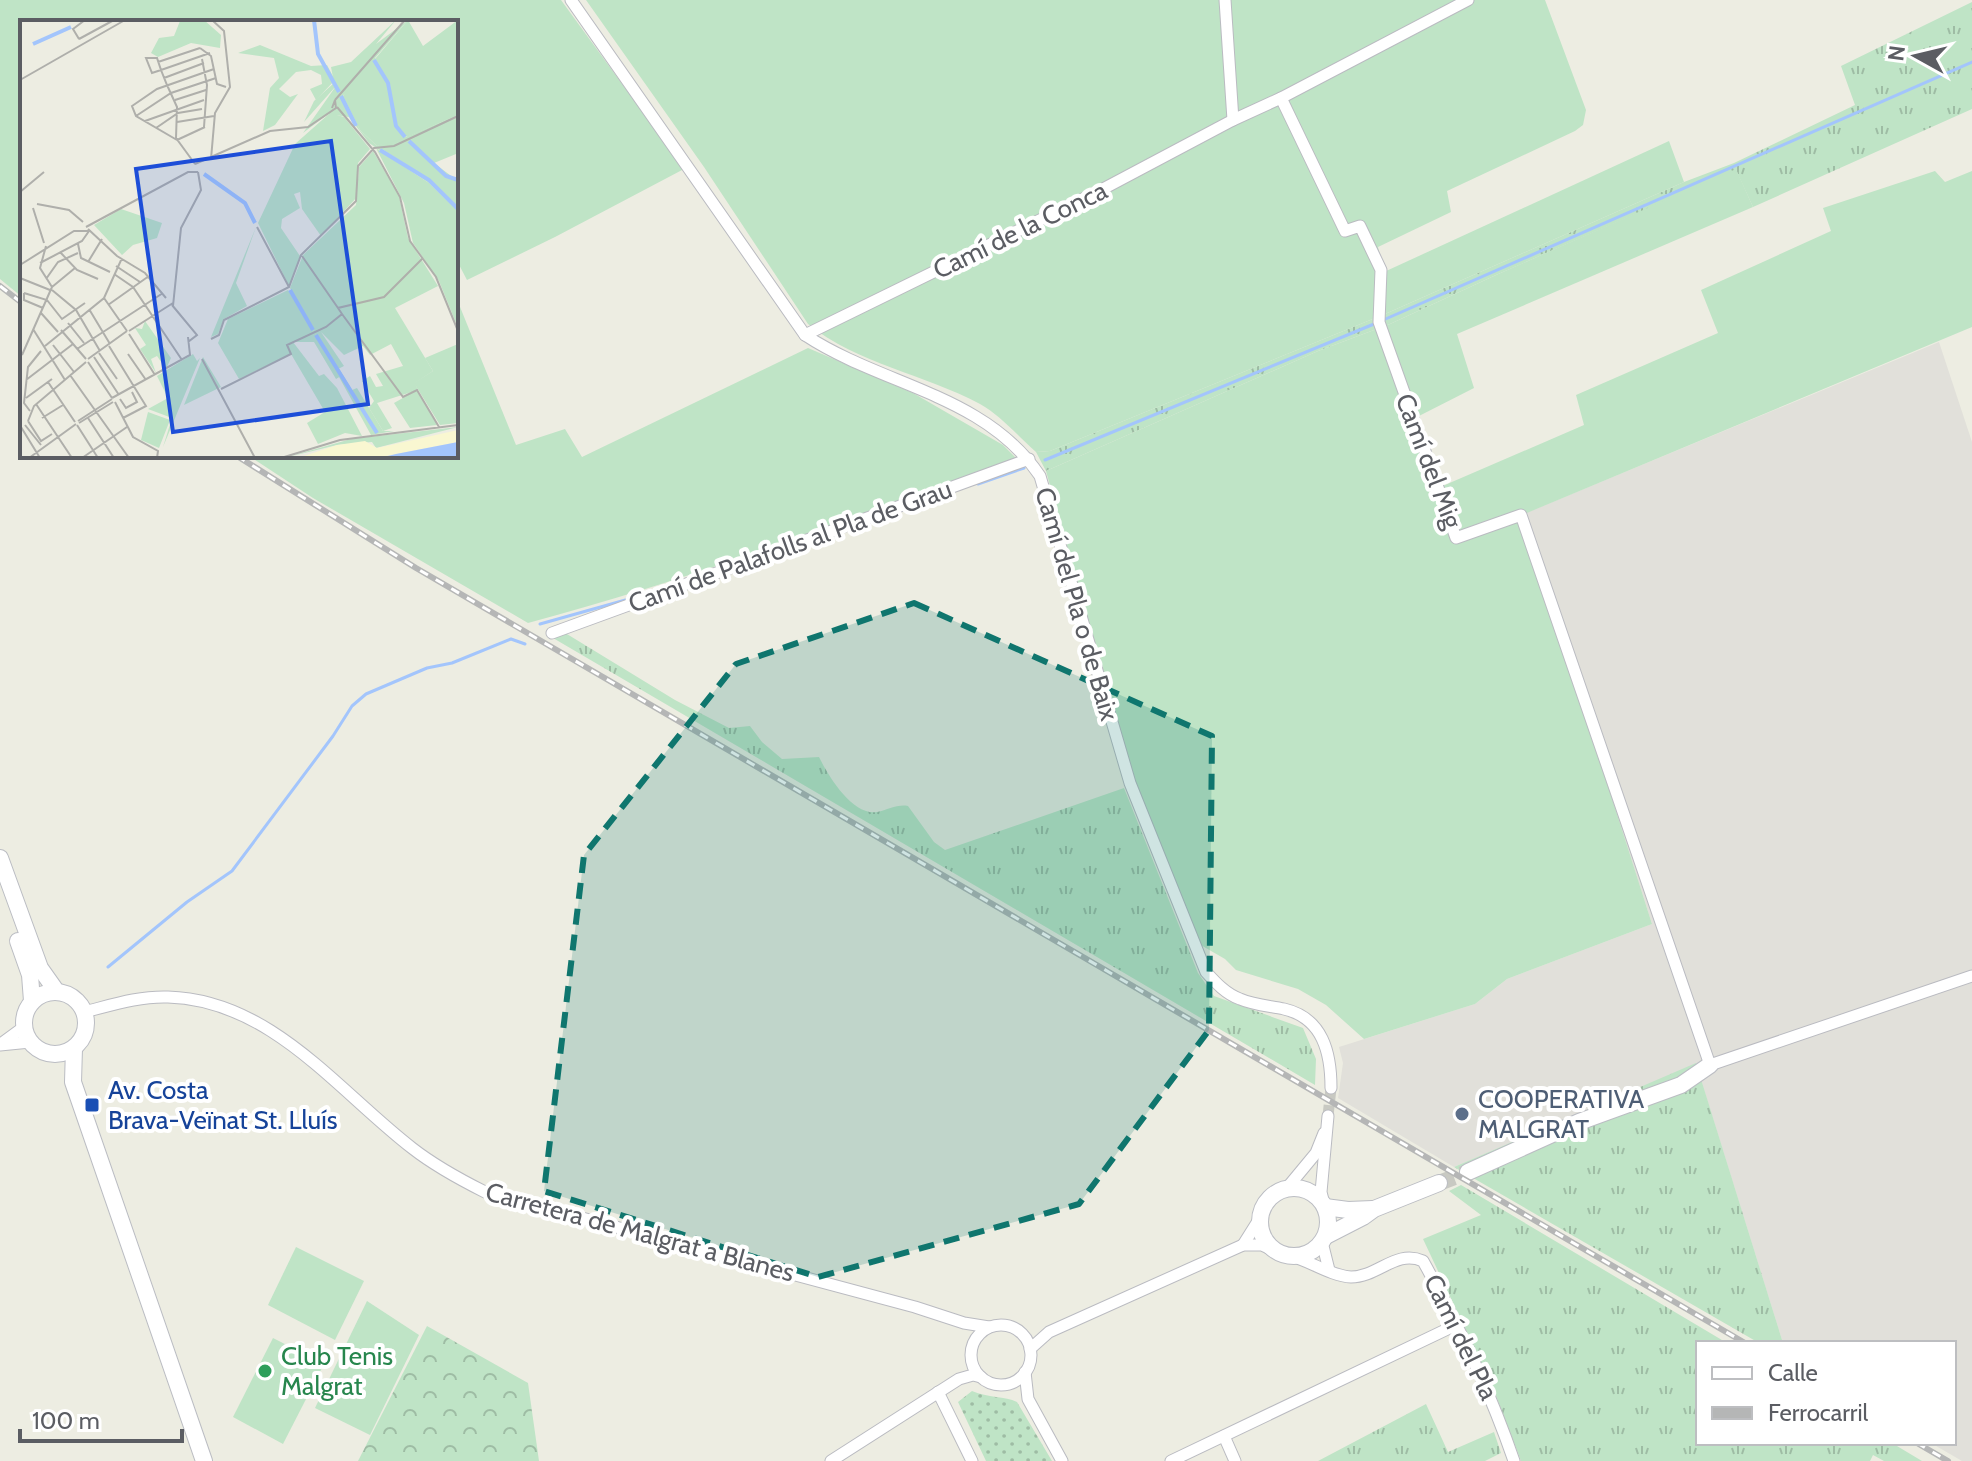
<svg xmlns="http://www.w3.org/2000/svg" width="1972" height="1461" viewBox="0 0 1972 1461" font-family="Cabin,sans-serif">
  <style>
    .industrial { fill: #e1e0da }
    .grass { fill: url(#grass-tufts) }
    .forest { fill: url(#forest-crowns) }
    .park { fill: url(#park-dots) }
    .garden { fill: #bfe4c6 }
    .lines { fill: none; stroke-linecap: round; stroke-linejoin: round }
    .stream { stroke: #a3c5fc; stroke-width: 3 }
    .street-tunnel { stroke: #c8c9c2; stroke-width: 11; stroke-dasharray: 11 5.5; stroke-linecap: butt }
    .secondary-tunnel { stroke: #c8c9c2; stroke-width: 16; stroke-dasharray: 16 8; stroke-linecap: butt }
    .street-casing { stroke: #babbc1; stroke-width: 13 }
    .secondary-casing { stroke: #bbbdc3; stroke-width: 18 }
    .street { stroke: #fff; stroke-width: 11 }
    .secondary { stroke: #fff; stroke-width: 16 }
    .rail-casing { stroke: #b5b6b6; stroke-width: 6 }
    .rail { stroke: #fff; stroke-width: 3; stroke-dasharray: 9; stroke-linecap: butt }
    .marked { fill: #0f766e; fill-opacity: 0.2; stroke: #0f766e; stroke-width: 6; stroke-dasharray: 16 10; stroke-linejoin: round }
    .transit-dot { fill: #1a4fb4; stroke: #fff; stroke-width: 3 }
    .service-dot { fill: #5c6f8a; stroke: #fff; stroke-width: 3 }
    .leisure-dot { fill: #2e9e5b; stroke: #fff; stroke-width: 3 }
    .labels { text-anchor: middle; stroke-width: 8; stroke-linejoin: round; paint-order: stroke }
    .street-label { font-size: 26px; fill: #5b5d63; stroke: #fff }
    .transit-label { font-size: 26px; fill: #164399; stroke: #fff; text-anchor: start }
    .service-label { font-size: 26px; fill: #4e5e75; stroke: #fff; text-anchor: start }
    .leisure-label { font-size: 26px; fill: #27864d; stroke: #fff; text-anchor: start }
    .inset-river { fill: none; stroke: #a3c5fc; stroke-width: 4 }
    .inset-road { fill: none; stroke: #afafab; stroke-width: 2 }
    .view { fill: #1d4ed8; fill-opacity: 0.15; stroke: #1d4ed8; stroke-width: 4 }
    .inset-edge { fill: none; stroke: #5b5d63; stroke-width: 4 }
  </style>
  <defs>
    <pattern id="grass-tufts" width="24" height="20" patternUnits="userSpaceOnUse" patternTransform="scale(2)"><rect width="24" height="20" fill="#bfe4c6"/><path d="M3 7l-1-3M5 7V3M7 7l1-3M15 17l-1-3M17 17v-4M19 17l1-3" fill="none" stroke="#9ebca4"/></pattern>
    <pattern id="forest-crowns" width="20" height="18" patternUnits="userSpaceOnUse" patternTransform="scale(2)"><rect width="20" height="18" fill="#bfe4c6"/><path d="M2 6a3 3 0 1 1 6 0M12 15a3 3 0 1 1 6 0" fill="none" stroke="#9ebca4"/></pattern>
    <pattern id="park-dots" width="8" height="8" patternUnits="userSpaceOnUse" patternTransform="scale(2)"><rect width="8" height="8" fill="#bfe4c6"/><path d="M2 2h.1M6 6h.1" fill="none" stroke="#9ebca4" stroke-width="1.8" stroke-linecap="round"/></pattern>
  </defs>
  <rect width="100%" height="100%" fill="#edede2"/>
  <!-- industrial -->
  <path class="industrial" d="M1939 342 1972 442V1461H1962L1931 1443H1954V1343H1783L1696 1064 1454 1167 1338 1098 1343 1063 1339 1047 1475 1004 1507 979 1652 924 1521 515Z"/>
  <!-- grass -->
  <g class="grass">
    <path d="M1972 2V109L1753 207 1736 170 1496 275 1390 324 1318 351 1046 471 1036 452 1050 451 1385 314 1684 182 1734 163 1855 105 1841 66Z"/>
    <path d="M562 631 675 700 729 728 750 726 762 742 782 759 819 757C828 775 852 816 877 812 888 810 897 804 908 806L934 842 945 850 1124 788 1198 973 1214 996 1303 1028 1316 1059 1315 1085 553 638Z"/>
    <path d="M1696 1063 1783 1343H1759L1454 1167Z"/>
    <path d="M1461 1185 1727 1343H1698V1443H1892L1922 1461H1884L1873 1455 1870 1461H1521L1493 1388 1423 1239 1481 1215 1449 1191Z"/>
    <path d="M1426 1404 1448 1452 1494 1432 1501 1453 1485 1461H1318Z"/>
  </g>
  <!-- forest -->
  <path class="forest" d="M427 1326 528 1383 539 1461H358Z"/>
  <!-- park -->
  <path class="park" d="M972 1391C988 1398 1005 1396 1017 1402L1052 1461H986L958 1402Z"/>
  <!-- garden -->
  <g class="garden">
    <path d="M0 0H561L684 169 555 237 467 280 456 259V22H22V297L0 279Z"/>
    <path d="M586 0H1545L1586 110 1583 125 1575 131 1447 191 1451 212 1378 247 1384 272 1669 141 1684 182 1385 314 1050 451 1036 452C1018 436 1000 415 980 404 924 374 858 364 808 324L704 167Z"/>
    <path d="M1736 169 1753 207 1457 334 1474 388 1417 417 1438 488 1584 425 1576 395 1718 333 1701 290 1831 231 1823 208 1935 171 1945 182 1972 171V327L1522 515 1652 924 1507 979 1475 1004 1364 1039 1326 1005 1298 989 1236 970 1225 959 1199 944 1135 782 1095 650 1046 471 1318 351 1390 324 1496 275Z"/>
    <path d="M456 297 516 445 565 429 582 457 808 348 913 393 1003 445 1017 459C856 518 695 578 528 623L313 498 249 456H456Z"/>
    <path d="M296 1247 364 1281 335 1340 268 1305Z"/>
    <path d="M367 1301 419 1335 370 1435 315 1408Z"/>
    <path d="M273 1338 324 1364 283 1444 233 1417Z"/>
  </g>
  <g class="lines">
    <!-- stream -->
    <g class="stream">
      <path d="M1381 321 1972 62"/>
      <path d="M1045 460 1374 324"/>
      <path d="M978 484 1024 468"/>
      <path d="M540 624 629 599"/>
      <path d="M108 967 187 902 232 871 333 736 352 706 366 694 427 668 452 663 511 639 525 644"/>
    </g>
    <!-- street-tunnel -->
    <path class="street-tunnel" d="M1328 1116 1331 1088"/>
    <!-- secondary-tunnel -->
    <path class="secondary-tunnel" d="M1439 1183 1468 1172"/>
    <defs>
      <g id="street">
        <path d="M571 0 805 335C882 386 985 394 1040 476L1130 783 1206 972C1216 983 1226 994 1240 999 1254 1005 1270 1006 1284 1009 1323 1018 1331 1053 1331 1088"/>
        <path d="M1225 0 1233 120 1281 98 1345 231 1360 226 1381 270 1379 322 1456 538 1521 515 1710 1065 1972 976"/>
        <path d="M1281 98 1468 0"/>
        <path d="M805 335 1101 190 1233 120"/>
        <path d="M552 633 1029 459"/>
        <path d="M84 1012C112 1005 139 996 168 997 271 1000 337 1090 412 1148 435 1166 459 1179 485 1192L915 1307 964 1323 989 1327"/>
        <path d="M2 1043 24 1027"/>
        <path d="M0 1045 30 1042"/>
        <path d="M1287 1188 1316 1153 1324 1133"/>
        <path d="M1324 1204 1321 1192 1328 1116"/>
        <path d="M1322 1242 1329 1270"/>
        <path d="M1243 1245 1260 1218"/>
        <path d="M1291 1256C1310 1261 1331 1276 1351 1277 1378 1277 1396 1249 1423 1261 1459 1326 1490 1391 1514 1461"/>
        <circle cx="1001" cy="1355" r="30"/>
        <path d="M1030 1349 1049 1332 1243 1245H1262L1277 1252"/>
        <path d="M1025 1372 1028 1399 1062 1461"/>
        <path d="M938 1392 972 1461"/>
        <path d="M1224 1436 1235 1461"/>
        <path d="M831 1461 959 1379 973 1375 981 1377"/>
        <path d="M1171 1461 1458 1324"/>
      </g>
      <g id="secondary">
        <path d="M0 858 40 968 57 992"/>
        <path d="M18 941 30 975 32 1001"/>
        <circle cx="55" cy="1023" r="31"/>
        <path d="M74 1048 73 1082 204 1461"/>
        <path d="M1468 1172 1579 1122 1681 1085 1710 1065"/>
        <circle cx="1294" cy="1222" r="34"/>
        <path d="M1325 1207 1348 1210 1373 1209"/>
        <path d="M1326 1236 1363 1217 1374 1209 1439 1183"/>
      </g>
    </defs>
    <!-- street casing -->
    <use href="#street" class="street-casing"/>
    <!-- secondary casing -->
    <use href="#secondary" class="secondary-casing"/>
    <!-- street -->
    <use href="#street" class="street"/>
    <!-- secondary -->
    <use href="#secondary" class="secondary"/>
    <defs>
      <g id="rail">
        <path d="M0 286 22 303"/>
        <path d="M237 456 416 568 1745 1343"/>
        <path d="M1917 1443 1948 1461"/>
      </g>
    </defs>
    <!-- rail casing -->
    <use href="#rail" class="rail-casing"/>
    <!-- rail -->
    <use href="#rail" class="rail"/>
  </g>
  <!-- marked area -->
  <path class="marked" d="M914 603 1212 736 1209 1030 1079 1204 818 1277 544 1191 584 855 736 664Z"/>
  <!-- markers -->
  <rect class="transit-dot" x="84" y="1097" width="16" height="16" rx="4"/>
  <circle class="service-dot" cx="1462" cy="1114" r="8"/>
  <circle class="leisure-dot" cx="265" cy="1371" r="8"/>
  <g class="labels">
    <!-- street labels -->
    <g class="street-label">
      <text transform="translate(1020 230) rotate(-26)" y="9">Camí de la Conca</text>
      <text transform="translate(1429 461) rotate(69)" y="9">Camí del Mig</text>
      <text transform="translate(790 546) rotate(-20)" y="9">Camí de Palafolls al Pla de Grau</text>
      <text transform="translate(1077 604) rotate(74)" y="9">Camí del Pla o de Baix</text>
      <text transform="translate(640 1232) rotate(15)" y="9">Carretera de Malgrat a Blanes</text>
      <text transform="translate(1461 1337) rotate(64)" y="9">Camí del Pla</text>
    </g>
    <!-- transit labels -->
    <g class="transit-label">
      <text x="108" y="1099">Av. Costa<tspan x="108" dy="30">Brava-Veïnat St. Lluís</tspan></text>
    </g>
    <!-- service labels -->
    <g class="service-label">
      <text x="1478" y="1108">COOPERATIVA<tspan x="1478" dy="30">MALGRAT</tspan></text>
    </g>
    <!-- leisure labels -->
    <g class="leisure-label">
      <text x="281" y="1365">Club Tenis<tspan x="281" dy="30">Malgrat</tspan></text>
    </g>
  </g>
  <!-- overview -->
  <g transform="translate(20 20)">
    <rect width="438" height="438" fill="#edede2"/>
    <path d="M376 0 356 24 388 0 355 38 370 64 374 99 386 117 438 95 399 132 438 161 426 157 398 134 387 120 360 128 410 160 438 191 409 163 349 123 329 97 308 94 283 113 316 66 284 102 294 81 314 63 311 47 331 42ZM368 65 375 105 383 115 357 126 340 110 323 75ZM236 207 216 263 227 286 204 299 198 314 191 317ZM270 268 332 370 337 368 363 411H374L351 415ZM125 301 151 338 146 349 137 336 131 339 136 353 120 329 126 325 115 308 122 309ZM173 334 177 341 180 338 143 427 152 398 128 389 148 378 137 356ZM183 337 201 367 164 385ZM438 407 356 428 352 422 317 425 264 438 331 419Z" fill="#bfe4c6" fill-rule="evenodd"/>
    <path d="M184 0 201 15 200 28 171 23 138 37 131 33 139 18 154 16 160 1ZM240 25 291 46 307 45 315 60 296 80 290 69 302 64 301 55 291 50 276 52 259 69 270 77 278 74 255 105 243 111 250 68 259 58 254 38 218 33ZM101 189 142 203 137 218 113 225 102 235 74 205Z" fill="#bfe4c6"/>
    <path d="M438 410V422L360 437 278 438 317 425 345 421 357 428Z" fill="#f9f7d1"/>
    <path d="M438 324V403L420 405 394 363 413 351 405 338ZM397 370 417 405 390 408 374 383Z" fill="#bfe4c6"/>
    <path d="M388 0 403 26 438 0V95L387 117 376 107 385 118 357 126 340 110 323 76 353 40 367 63 372 86 370 64 355 39ZM310 93 324 97 350 129 338 143V176L301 216 282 189 280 172 274 174 280 188 262 199 261 208 280 236 269 266 238 203 275 124ZM438 97 436 134 414 143 389 119ZM387 120 426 157 438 161V187L410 160 359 127ZM356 128 409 163 438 191V308L419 261 393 223 384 183ZM353 131 379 176 388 218 418 266 375 288 413 351 395 363 398 370 357 383 372 408 363 411 349 388 354 381 342 361 350 356 356 367 363 366 356 354 383 346 371 324 350 335 343 326 324 335 301 312 324 346 318 349 312 341 321 356 316 359 294 322H273L299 356 304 354 317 368 342 416 325 413 298 424 287 403 305 392 271 334 219 359 198 323 208 299 268 270 300 321 270 268 283 235 336 185 339 147ZM128 392 150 400 139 428 121 420Z" fill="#bfe4c6"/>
    <path d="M438 422V438H360L376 434Z" fill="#a3c5fc"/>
    <path class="inset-river" d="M294 0 298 34 319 72M13 24 51 7M354 40 368 63 376 106 385 117M321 76 336 106M389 121 426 156 438 160M360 130 409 160 438 189M184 154 225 183 235 203M270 270 293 310M296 315 357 413"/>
    <path class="inset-road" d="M59 19 94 0M59 19 53 9 65 0M180 28 191 36 197 64 206 67M182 39 187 65 184 107M138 42 180 28M144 58 184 43M0 60 105 0M155 80 186 70M315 80 385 0M317 87 355 132 380 177 390 221 416 257 438 311M116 96 151 73 196 58M125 101 184 80M157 102 194 96M136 108 158 93 182 89M157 120 116 96 112 86 137 69 194 49M157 120 185 107M191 139 195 93 210 67 204 11 192 0M175 144 156 118 157 87 147 65 141 50 137 38H126L132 53 141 50 190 33M175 144 250 111 288 107 316 88 315 80 312 88M0 172 24 152M17 184 49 190 63 202M13 188 24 223M66 207 168 152H178M237 207 269 267M68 209 97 236 125 253 146 278M58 224 61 238 90 252M26 226 20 248 32 267M40 232 57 250 78 259M282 236 318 288M68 242 82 219M0 245 54 211H69L62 221 20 243M96 246 120 262M94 254 113 267 162 340M0 258 30 270M26 259 38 242 58 233M32 267 55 248M32 270 56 290 80 331M4 273 27 280 42 299 65 283M4 273V280L23 288M84 278 107 311M88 285 129 256M152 285 177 315 168 322M153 286 161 208 181 170 178 152M69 289 90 324M21 293 38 312M322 294 383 377 397 370 419 407M48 303 64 323M13 309 45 360M41 310 66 339M109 311 153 283M109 314 135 355M191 319 199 315 204 300 269 267 281 235 336 181 338 146 354 128 374 126 438 96M33 325 54 352M25 326 84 278 102 238M89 326 126 386 103 398M57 329 143 273M79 333 97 359M108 334 126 360M2 335 32 267M74 337 99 375M68 339 107 311M182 339 235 438M68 342 92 378M50 355 109 438M6 360 53 324M28 362 55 402M201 369 271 334 267 325 306 307 322 294 318 288 364 277 402 239M6 378 32 359M92 378 170 335 168 317M100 379 106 388 117 382 112 372M95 382 113 417 138 431 137 438M16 384 52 438M10 391 4 383 8 347 21 331M22 398 43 385M68 398 94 438M8 401 14 386 66 342M8 401 21 421 32 414M58 401 92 379M59 403 93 382M5 405 21 425M57 405 78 438M1 407 20 438M9 438 56 404M62 438 107 407M261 438 320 420 438 405"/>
    <path class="view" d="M311 121 348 384 153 412 116 149Z"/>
    <rect width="438" height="438" class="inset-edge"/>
  </g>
  <!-- legend -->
  <rect x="1696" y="1341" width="260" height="104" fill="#ffffff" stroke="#bdbec1" stroke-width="2"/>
  <rect x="1712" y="1367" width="40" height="12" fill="#ffffff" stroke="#bdbec1" stroke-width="2"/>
  <text x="1768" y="1381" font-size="24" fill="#5b5d63">Calle</text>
  <rect x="1712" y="1407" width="40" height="12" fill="#b5b6b6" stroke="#bdbec1" stroke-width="2"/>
  <text x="1768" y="1421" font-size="24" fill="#5b5d63">Ferrocarril</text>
  <!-- north arrow -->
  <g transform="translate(1916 56) rotate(278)" stroke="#ffffff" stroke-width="6" paint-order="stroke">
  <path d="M0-6L14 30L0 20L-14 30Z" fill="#5b5d63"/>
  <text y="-12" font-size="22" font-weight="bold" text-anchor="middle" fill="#5b5d63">N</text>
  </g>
  <!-- scale -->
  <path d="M20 1429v12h162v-12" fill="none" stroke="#5b5d63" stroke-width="4"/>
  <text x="32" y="1429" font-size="24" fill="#5b5d63" stroke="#ffffff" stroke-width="6" paint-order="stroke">100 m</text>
</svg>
